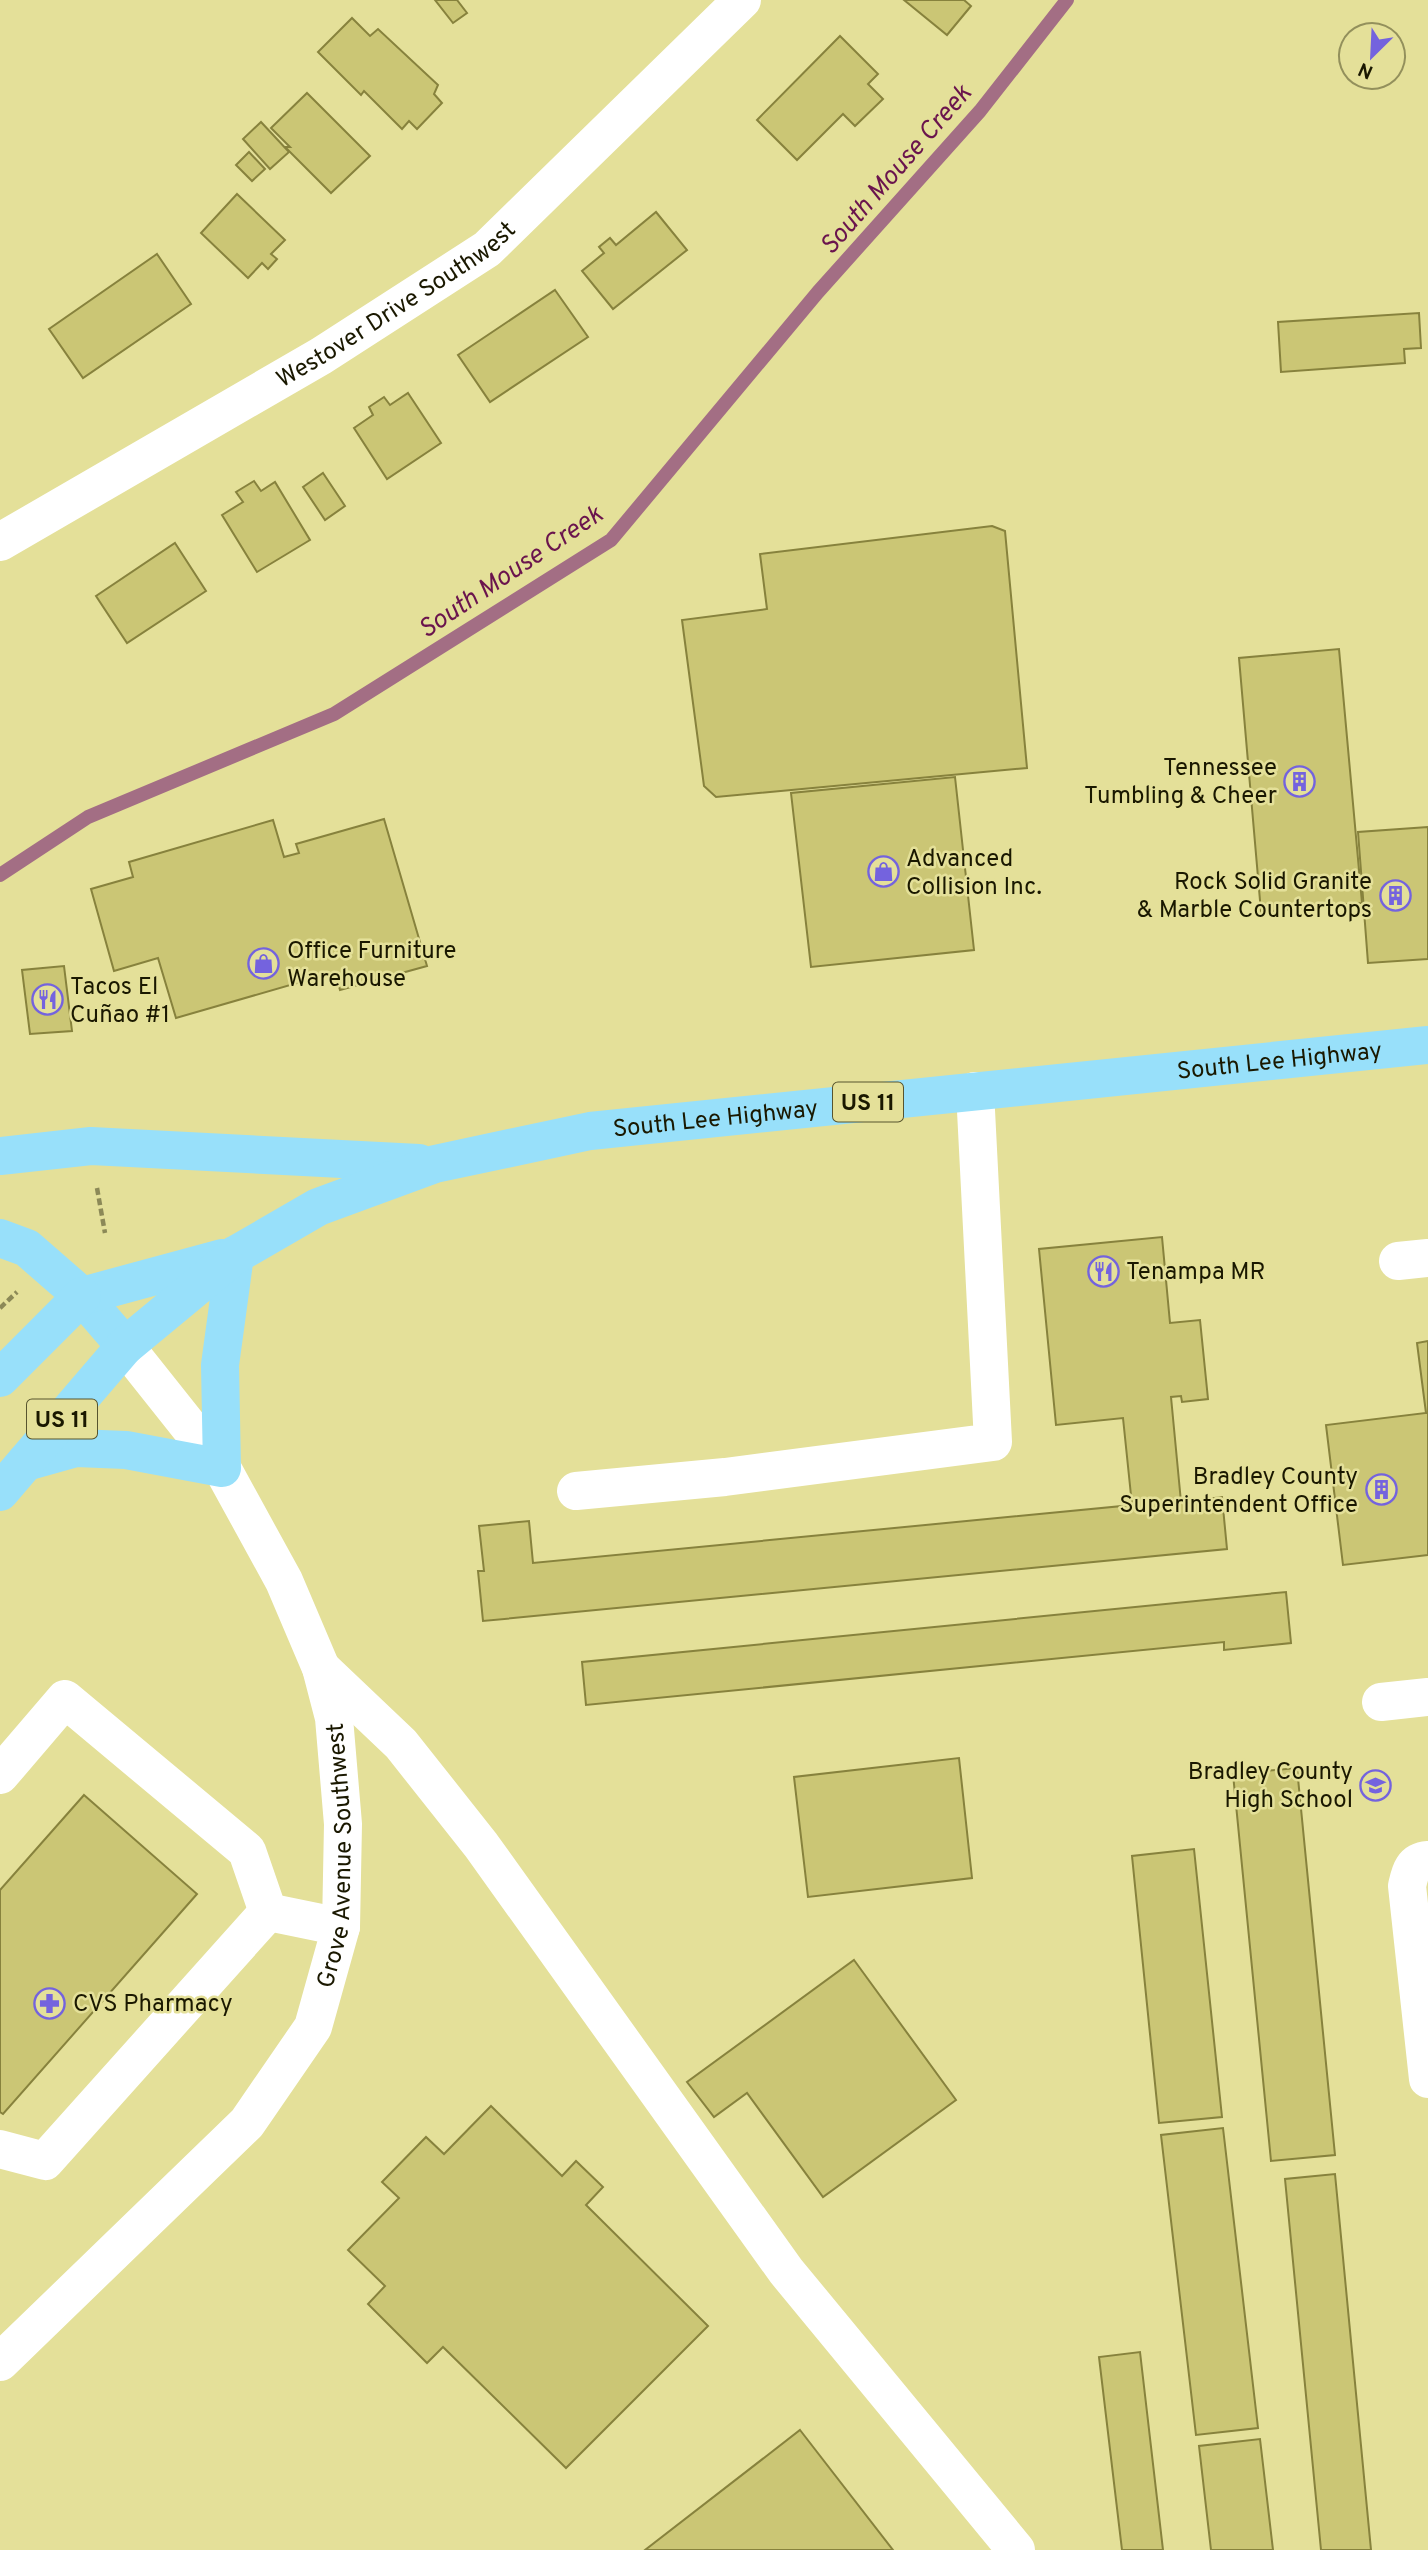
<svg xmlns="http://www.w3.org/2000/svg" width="1428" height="2550" viewBox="0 0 1428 2550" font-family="Overpass,sans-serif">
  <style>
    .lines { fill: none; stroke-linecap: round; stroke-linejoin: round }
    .stream { stroke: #a36e84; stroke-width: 14 }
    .building { fill: #cbc675; stroke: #87823d; stroke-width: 2 }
    .path { stroke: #8c8957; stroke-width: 4.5; stroke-dasharray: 7 3.5; stroke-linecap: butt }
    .minor { stroke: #fff; stroke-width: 38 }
    .major { stroke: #98e0fa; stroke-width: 38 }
    .labels { text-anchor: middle; stroke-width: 5; stroke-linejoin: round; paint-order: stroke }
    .shield { fill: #e4e099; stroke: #57542e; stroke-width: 2 }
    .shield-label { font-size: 23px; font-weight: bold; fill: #1a1800 }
    .street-label { font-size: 24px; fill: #1a1800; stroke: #e4e099 }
    .poi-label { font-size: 24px; fill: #1a1800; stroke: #e4e099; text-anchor: start }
    .water-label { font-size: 26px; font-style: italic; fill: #6a144d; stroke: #e4e099 }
  </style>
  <rect width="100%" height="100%" fill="#e4e099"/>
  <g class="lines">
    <!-- stream -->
    <path class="stream" d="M0 875 88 817 334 714 611 540 818 292 980 111 1067 0"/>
  </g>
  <!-- building -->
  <g class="building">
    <path d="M435 0H457L467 13 453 23Z"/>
    <path d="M904 0H964L971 6 947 35Z"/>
    <path d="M352 18 370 36 378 29 438 85 434 94 442 103 417 129 409 121 402 129 364 91 361 95 318 52Z"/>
    <path d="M840 36 878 74 868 84 883 99 855 126 843 114 797 160 757 120Z"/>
    <path d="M307 93 370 156 331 193 285 147H290L271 128Z"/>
    <path d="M261 122 289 152 270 169 243 139Z"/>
    <path d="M249 152 265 169 252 181 236 165Z"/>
    <path d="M237 194 285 240 271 254 277 259 268 269 262 263 248 278 201 233Z"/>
    <path d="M656 212 687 250 613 309 582 271 604 253 599 247 610 238 616 245Z"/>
    <path d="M157 254 191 304 83 378 49 329Z"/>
    <path d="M555 290 588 337 490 402 458 355Z"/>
    <path d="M1419 313 1421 348 1404 349 1405 363 1281 372 1278 322Z"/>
    <path d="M408 393 441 443 387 479 354 428 373 415 369 407 384 397 390 405Z"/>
    <path d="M323 473 345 506 325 520 303 487Z"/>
    <path d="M254 481 261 491 275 482 310 540 257 572 222 515 243 502 236 492Z"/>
    <path d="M992 526 1005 531 1027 768 716 797 704 786 682 620 767 609 760 554Z"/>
    <path d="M175 543 206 591 127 643 96 596Z"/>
    <path d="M1339 649 1362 903 1261 912 1239 658Z"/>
    <path d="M955 777 974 950 811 967 791 793Z"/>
    <path d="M384 819 427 966 340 990 335 972 176 1018 158 958 114 971 91 889 133 877 129 862 273 820 284 857 299 853 296 844Z"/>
    <path d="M1428 827V959L1368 963 1358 832Z"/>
    <path d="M64 966 72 1031 30 1034 22 970Z"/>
    <path d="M1162 1237 1170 1323 1200 1320 1208 1399 1182 1402 1181 1396 1171 1397 1181 1502 1222 1497 1227 1549 483 1621 478 1571H484L479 1526 529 1521 533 1563 1132 1505 1123 1418 1056 1425 1039 1249Z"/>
    <path d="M1428 1341V1555L1343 1565 1326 1425 1426 1413 1417 1343Z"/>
    <path d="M1286 1592 1291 1643 1224 1650V1642L586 1705 582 1662Z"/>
    <path d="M959 1758 972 1878 808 1897 794 1777Z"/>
    <path d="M1297 1768 1335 2155 1271 2161 1233 1774Z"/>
    <path d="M84 1795 197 1894 3 2114 0 2112V1890Z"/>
    <path d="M1194 1849 1222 2117 1159 2123 1132 1856Z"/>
    <path d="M854 1960 956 2100 823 2197 747 2093 714 2117 687 2082Z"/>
    <path d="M491 2106 562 2176 576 2161 603 2187 586 2205 708 2326 566 2468 443 2347 427 2363 368 2304 385 2286 348 2250 399 2198 382 2182 426 2137 444 2154Z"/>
    <path d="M1223 2128 1258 2428 1196 2435 1161 2135Z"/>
    <path d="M1335 2174 1371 2550H1321L1285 2179Z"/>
    <path d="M1140 2352 1163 2550H1122L1099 2357Z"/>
    <path d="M800 2430 893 2550H645Z"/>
    <path d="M1260 2439 1273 2550H1211L1199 2446Z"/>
  </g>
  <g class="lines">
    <!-- path -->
    <g class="path">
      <path d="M97 1188 105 1233"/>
      <path d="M0 1308 17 1292"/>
    </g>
    <!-- minor -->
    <g class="minor">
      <path id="s1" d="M0 542 321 356 487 249 742 0"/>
      <path d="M1398 1261 1428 1258"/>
      <path d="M576 1491 725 1477 993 1442 975 1091"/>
      <path d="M321 1668 401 1744 481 1845 786 2271 1016 2550"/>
      <path d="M1381 1702 1428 1697"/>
      <path d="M0 1775 65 1699 247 1851 268 1912 341 1927"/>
      <path d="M1428 1860C1412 1861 1410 1873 1407 1886L1428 2079"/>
      <path d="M0 2149 45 2161 268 1912"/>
      <path id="s2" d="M0 2362 247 2123 313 2027 341 1927 343 1824 334 1718 321 1668 284 1581 222 1468 125 1346"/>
    </g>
    <!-- major -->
    <g class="major">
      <path d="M0 1156 91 1146 419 1163"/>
      <path d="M0 1238 27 1248 82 1296 125 1346"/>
      <path d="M82 1296 222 1258"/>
      <path d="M0 1378 82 1296"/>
      <path d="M26 1462 76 1448 126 1450 222 1468 220 1365 235 1255"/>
      <path id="s3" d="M0 1492 125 1346 235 1255 318 1207 435 1164 590 1131 1428 1045"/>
    </g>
  </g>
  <!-- icons -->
  <defs>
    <symbol id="building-ring" viewBox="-11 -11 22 22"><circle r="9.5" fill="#e4e099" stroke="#7463de" stroke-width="1.5"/><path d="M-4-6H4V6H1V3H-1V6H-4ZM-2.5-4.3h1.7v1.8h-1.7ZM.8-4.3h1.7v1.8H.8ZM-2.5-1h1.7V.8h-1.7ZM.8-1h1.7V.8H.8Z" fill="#7463de"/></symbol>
    <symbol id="shop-ring" viewBox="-11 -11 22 22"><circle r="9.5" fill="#e4e099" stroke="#7463de" stroke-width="1.5"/><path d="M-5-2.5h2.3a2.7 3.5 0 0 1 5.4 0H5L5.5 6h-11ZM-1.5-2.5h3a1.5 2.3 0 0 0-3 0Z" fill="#7463de"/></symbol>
    <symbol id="restaurant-ring" viewBox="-11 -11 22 22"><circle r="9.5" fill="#e4e099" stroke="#7463de" stroke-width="1.5"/><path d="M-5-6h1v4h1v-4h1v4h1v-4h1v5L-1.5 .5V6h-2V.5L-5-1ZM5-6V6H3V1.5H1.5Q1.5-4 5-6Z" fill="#7463de"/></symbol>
    <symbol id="school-ring" viewBox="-11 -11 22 22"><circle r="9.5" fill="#e4e099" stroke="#7463de" stroke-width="1.5"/><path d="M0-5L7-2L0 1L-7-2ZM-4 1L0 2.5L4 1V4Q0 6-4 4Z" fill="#7463de"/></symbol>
    <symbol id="pharmacy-ring" viewBox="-11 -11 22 22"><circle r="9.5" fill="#e4e099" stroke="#7463de" stroke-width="1.5"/><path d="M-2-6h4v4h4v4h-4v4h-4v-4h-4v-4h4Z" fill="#7463de"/></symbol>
  </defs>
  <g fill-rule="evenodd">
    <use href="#building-ring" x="1282" y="764" width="35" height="35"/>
    <use href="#shop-ring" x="866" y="854" width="35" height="35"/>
    <use href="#building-ring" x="1378" y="878" width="35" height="35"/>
    <use href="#shop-ring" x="246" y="946" width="35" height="35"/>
    <use href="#restaurant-ring" x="30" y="982" width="35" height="35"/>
    <use href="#restaurant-ring" x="1086" y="1254" width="35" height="35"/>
    <use href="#building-ring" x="1364" y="1472" width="35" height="35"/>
    <use href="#school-ring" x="1358" y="1768" width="35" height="35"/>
    <use href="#pharmacy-ring" x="32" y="1986" width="35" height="35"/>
  </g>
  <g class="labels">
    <!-- shield labels -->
    <g class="shield">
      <rect x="833" y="1082.5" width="70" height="39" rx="5"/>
      <rect x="27" y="1399.5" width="70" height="39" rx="5"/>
    </g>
    <g class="shield-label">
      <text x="868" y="1110">US 11</text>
      <text x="62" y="1427">US 11</text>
    </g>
    <!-- street labels -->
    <g class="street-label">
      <text dy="8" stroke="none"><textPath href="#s1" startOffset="462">Westover Drive Southwest</textPath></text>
      <text dy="8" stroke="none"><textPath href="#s3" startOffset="1407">South Lee Highway</textPath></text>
      <text dy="8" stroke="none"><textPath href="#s3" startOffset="840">South Lee Highway</textPath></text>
      <text dy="8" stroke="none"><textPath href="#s2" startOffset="635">Grove Avenue Southwest</textPath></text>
    </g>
    <!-- poi labels -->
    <g class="poi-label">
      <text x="1277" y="775" text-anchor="end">Tennessee<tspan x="1277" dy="28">Tumbling &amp; Cheer</tspan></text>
      <text x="906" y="866">Advanced<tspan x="906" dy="28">Collision Inc.</tspan></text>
      <text x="1372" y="889" text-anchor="end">Rock Solid Granite<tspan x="1372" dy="28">&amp; Marble Countertops</tspan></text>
      <text x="287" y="958">Office Furniture<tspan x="287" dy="28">Warehouse</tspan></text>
      <text x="70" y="994">Tacos El<tspan x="70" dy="28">Cuñao #1</tspan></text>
      <text x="1126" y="1279">Tenampa MR</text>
      <text x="1358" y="1484" text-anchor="end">Bradley County<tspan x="1358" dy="28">Superintendent Office</tspan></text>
      <text x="1353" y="1779" text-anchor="end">Bradley County<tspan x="1353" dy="28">High School</tspan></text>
      <text x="73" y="2011">CVS Pharmacy</text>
    </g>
    <!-- water labels -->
    <g class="water-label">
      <text transform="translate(895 169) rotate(-49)" y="9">South Mouse Creek</text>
      <text transform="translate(510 571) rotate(-34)" y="9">South Mouse Creek</text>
    </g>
  </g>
  <!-- north arrow -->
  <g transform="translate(1372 56) rotate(204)"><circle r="33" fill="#e4e099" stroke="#93905c" stroke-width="2"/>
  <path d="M0-5L12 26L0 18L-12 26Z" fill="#7463de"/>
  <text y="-10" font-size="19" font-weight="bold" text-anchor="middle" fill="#1a1800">N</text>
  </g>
</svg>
